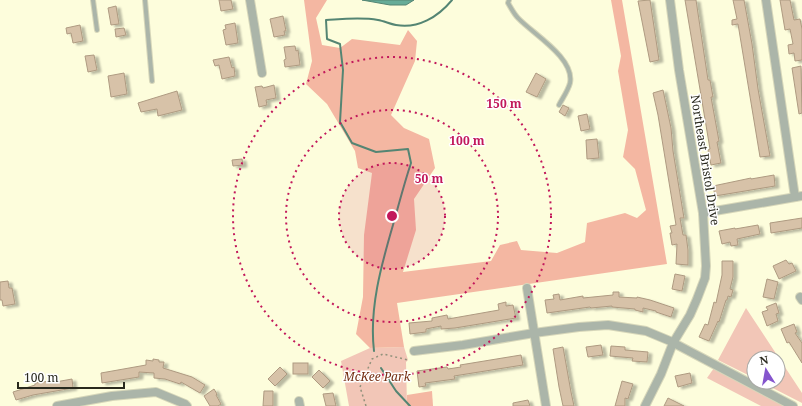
<svg xmlns="http://www.w3.org/2000/svg" width="802" height="406" viewBox="0 0 802 406" font-family="'Noto Serif',serif">
  <style>
    .green { fill: #f2c6b7 }
    .forest { fill: #f4b7a2 }
    .water { fill: #66ac98; stroke: #548573 }
    .lines { fill: none; stroke-linecap: round; stroke-linejoin: round }
    .stream { stroke: #548573; stroke-width: 2 }
    .building { fill: #d7c2a8; stroke: #ae9a81; filter: url(#shadow) }
    .service-casing { stroke: #d7d7ba; stroke-width: 6 }
    .minor-casing { stroke: #d7d7ba; stroke-width: 10 }
    .path { stroke: #92927c; stroke-width: 1.5; stroke-dasharray: 2 3; stroke-linecap: butt }
    .service { stroke: #abb5a9; stroke-width: 4 }
    .minor { stroke: #abb5a9; stroke-width: 8 }
    .ring { fill: none; stroke: #c2185b; stroke-width: 2; stroke-dasharray: 2 4 }
    .labels { text-anchor: middle; stroke-width: 3; stroke-linejoin: round; paint-order: stroke }
    .street-label { font-size: 12px; fill: #29291d; stroke: #fff }
    .park-label { font-size: 12px; font-style: italic; fill: #752e13; stroke: #fff }
    .centre { fill: #c2185b; stroke: #fff; stroke-width: 2 }
    .ring-label { font-size: 12px; text-anchor: middle; font-weight: bold; fill: #c2185b; stroke: #fff; stroke-width: 3; stroke-linejoin: round; paint-order: stroke }
  </style>
  <defs>
    <filter id="shadow"><feDropShadow dx="4" dy="2" stdDeviation="1" flood-color="#0004"/></filter>
  </defs>
  <rect width="100%" height="100%" fill="#fdfddc"/>
  <!-- green -->
  <g class="green">
    <path d="M746 308 802 393V403L761 382H778V358H754V378L718 360Z"/>
    <path d="M404 347 408 360 406 362 407 406H349L341 361 370 348Z"/>
    <path d="M714 368 785 406H761L707 378Z"/>
  </g>
  <!-- forest -->
  <g class="forest">
    <path d="M304 0H327L316 18 322 45 340 48 352 39 400 45 408 30 417 41 415 61 391 115 404 128 429 139 435 168 414 199 416 230 403 272 491 261 500 245 517 241 521 250 557 253 585 242 587 223 625 213 637 218 646 210 635 169 623 157 628 130 618 71 621 56 611 0H622L667 264 397 303 404 347 370 348 356 334 363 297 364 235 372 173 358 168 355 151 327 104 306 84 312 61Z"/>
    <path d="M432 391 433 406H407V395Z"/>
  </g>
  <!-- water -->
  <path class="water" d="M362 0H414L406 5H390Z"/>
  <g class="lines">
    <!-- stream -->
    <g class="stream">
      <path d="M374 351C369 309 381 266 393 225 399 204 404 184 411 163L408 149 376 152 352 143 340 122 343 70 340 44 327 39 326 20C343 19 361 17 378 20 384 21 390 24 396 25 418 29 438 17 452 0"/>
      <path d="M381 368 396 391 410 406"/>
    </g>
  </g>
  <!-- building -->
  <g class="building">
    <path d="M219 0H231L233 9 221 11Z"/>
    <path d="M650 0 659 60 650 62 638 1Z"/>
    <path d="M685 0H696L708 80H710L713 97H711L719 141 717 142 721 163 711 165 708 150 710 149Z"/>
    <path d="M733 0H744L752 44 758 89 770 156 760 157 738 24 732 25V20L737 19Z"/>
    <path d="M780 0H790L794 20 800 19 802 29V60L795 61 794 53 789 54 788 45 793 44 790 29 785 30Z"/>
    <path d="M116 6 119 24 111 25 108 8Z"/>
    <path d="M283 16 286 31H284L285 35 274 37 270 19Z"/>
    <path d="M235 23 238 43 226 45 223 30 226 29 225 25Z"/>
    <path d="M80 25 83 41 73 43 71 33 67 34 66 28Z"/>
    <path d="M124 28 126 35 116 37 115 29Z"/>
    <path d="M295 46 296 51 298 50 300 65 285 67 284 60 286 59 284 47Z"/>
    <path d="M94 55 97 70 88 72 85 56Z"/>
    <path d="M229 57 232 68 234 67 235 76 222 79 219 65 215 66 213 60Z"/>
    <path d="M801 66 802 113 799 114 792 68Z"/>
    <path d="M124 73 127 94 111 97 108 76Z"/>
    <path d="M536 73 546 79 537 97 526 92Z"/>
    <path d="M274 85 276 98 266 100 267 105 259 107 255 87 262 86 263 88Z"/>
    <path d="M663 90 671 128 673 151 684 218H680L683 235H686L688 250V265L676 264 677 244 672 245 670 233H672L670 226 676 225 658 115 653 93Z"/>
    <path d="M177 91 182 110 158 116 157 109 141 112 138 103Z"/>
    <path d="M563 105 569 108 565 116 559 112Z"/>
    <path d="M587 114 590 129 581 131 578 116Z"/>
    <path d="M597 139 599 158 587 159 586 140Z"/>
    <path d="M242 159 243 165 233 166 232 160Z"/>
    <path d="M774 175 775 186 715 196 713 186 751 178V179Z"/>
    <path d="M802 218V228L771 233 770 223Z"/>
    <path d="M758 225 760 234 737 239 738 245 731 246 730 242 722 244 719 231 735 228V229Z"/>
    <path d="M786 260 789 264 792 263 796 271 779 279 773 266Z"/>
    <path d="M722 261H733V277L730 289 733 290 731 297 728 296 727 300H726L719 322 718 321 709 341 699 337 705 324 708 325 714 302 716 303 722 275Z"/>
    <path d="M675 274 685 276 682 291 672 289Z"/>
    <path d="M767 279 778 282 774 299 763 297Z"/>
    <path d="M8 281 9 288H12L15 304 3 306 2 300H0V282Z"/>
    <path d="M613 292H619V297L637 298V297L650 300 674 308 671 317 656 312V311L643 308V312L635 310V309L612 307V306L591 308 590 307 547 313 545 300 554 299 553 295 559 294 560 300 583 296V298L613 295Z"/>
    <path d="M506 302V306L513 305 516 318 455 328 441 329V326L426 329V332L410 334 409 323 432 321V318L447 315 448 319 499 310 498 304Z"/>
    <path d="M776 303 779 313 776 314 778 321 767 326 762 312 768 310 766 307Z"/>
    <path d="M794 324 797 332 795 333 802 343V363L789 342 787 343 781 329Z"/>
    <path d="M601 345 603 355 588 357 586 347Z"/>
    <path d="M611 346 625 347V350L648 352 647 362 632 361 633 358 610 356Z"/>
    <path d="M563 347 571 392 574 406H563L559 387 553 349Z"/>
    <path d="M521 355 523 365 454 376 455 379 425 383 426 386 419 387 417 371 447 367 448 369 461 367 460 365Z"/>
    <path d="M153 359 159 360V362H164L163 368 192 377 205 385 200 393 181 382 180 384 165 379 154 378V373L139 372V377L102 383 101 373 146 365V360L153 361Z"/>
    <rect x="293" y="363" width="15" height="11"/>
    <path d="M280 367 287 374 275 386 268 379Z"/>
    <path d="M319 370 330 381 323 388 312 377Z"/>
    <path d="M690 373 692 383 678 387 675 376Z"/>
    <path d="M72 379 73 388 33 395 16 400 13 392 35 385V383L50 381V383Z"/>
    <path d="M622 381 633 384 628 399 625 398V406H615Z"/>
    <path d="M214 389 217 394 216 395 221 404 218 406H210L204 396Z"/>
    <path d="M264 391H273V406H263Z"/>
    <path d="M333 393 336 406H326L323 394Z"/>
    <path d="M668 398 684 406H664Z"/>
    <path d="M528 400 530 406H513V403Z"/>
  </g>
  <g class="lines">
    <defs>
      <g id="service">
        <path d="M93 0 97 30"/>
        <path d="M145 0 152 81"/>
        <path d="M509 0 508 3C511 8 514 14 518 18 533 34 575 58 570 83 568 91 562 99 559 105"/>
      </g>
      <g id="minor">
        <path d="M250 0 262 73"/>
        <path d="M766 0 795 197"/>
        <path d="M703 213 802 196"/>
        <path d="M527 288 546 406"/>
        <path d="M800 297 802 300"/>
        <path d="M414 351 463 345 534 333 579 327 608 325 646 331 670 341 793 406"/>
        <path d="M299 401 300 406"/>
        <path d="M57 406 112 396 156 392 185 404 187 406"/>
        <path d="M645 406 661 374 673 343 690 315 697 299 705 278 706 266 703 213 679 70 670 0"/>
      </g>
    </defs>
    <!-- service casing -->
    <use href="#service" class="service-casing"/>
    <!-- minor casing -->
    <use href="#minor" class="minor-casing"/>
    <!-- path -->
    <path class="path" d="M366 406 360 387 372 359 383 354 408 360"/>
    <!-- service -->
    <use href="#service" class="service"/>
    <!-- minor -->
    <use href="#minor" class="minor"/>
  </g>
  <!-- distance rings -->
  <circle cx="392" cy="216" r="53" fill="#c2185b" fill-opacity=".12"/>
  <g class="ring">
    <circle cx="392" cy="216" r="53"/>
    <circle cx="392" cy="216" r="106"/>
    <circle cx="392" cy="216" r="159"/>
  </g>
  <g class="labels">
    <!-- street labels -->
    <g class="street-label">
      <text transform="translate(705 160) rotate(81)" y="4">Northeast Bristol Drive</text>
    </g>
    <!-- park labels -->
    <g class="park-label">
      <text x="377" y="381">McKee Park</text>
    </g>
  </g>
  <circle cx="392" cy="216" r="6" class="centre"/>
  <g class="ring-label">
    <text x="504" y="108">150 m</text>
    <text x="467" y="145">100 m</text>
    <text x="429" y="183">50 m</text>
  </g>
  <!-- north arrow -->
  <g transform="translate(766 370) rotate(349)"><circle r="19" fill="#ffffff" stroke="#a9a9a5"/>
  <path d="M0-3L7 15L0 10L-7 15Z" fill="#8555cd"/>
  <text y="-6" font-size="11" font-weight="bold" text-anchor="middle" fill="#29291d">N</text>
  </g>
  <!-- scale -->
  <path d="M18 382v6h106v-6" fill="none" stroke="#29291d" stroke-width="2"/>
  <text x="24" y="382" font-size="12" fill="#29291d" stroke="#ffffff" stroke-width="3" paint-order="stroke">100 m</text>
</svg>
